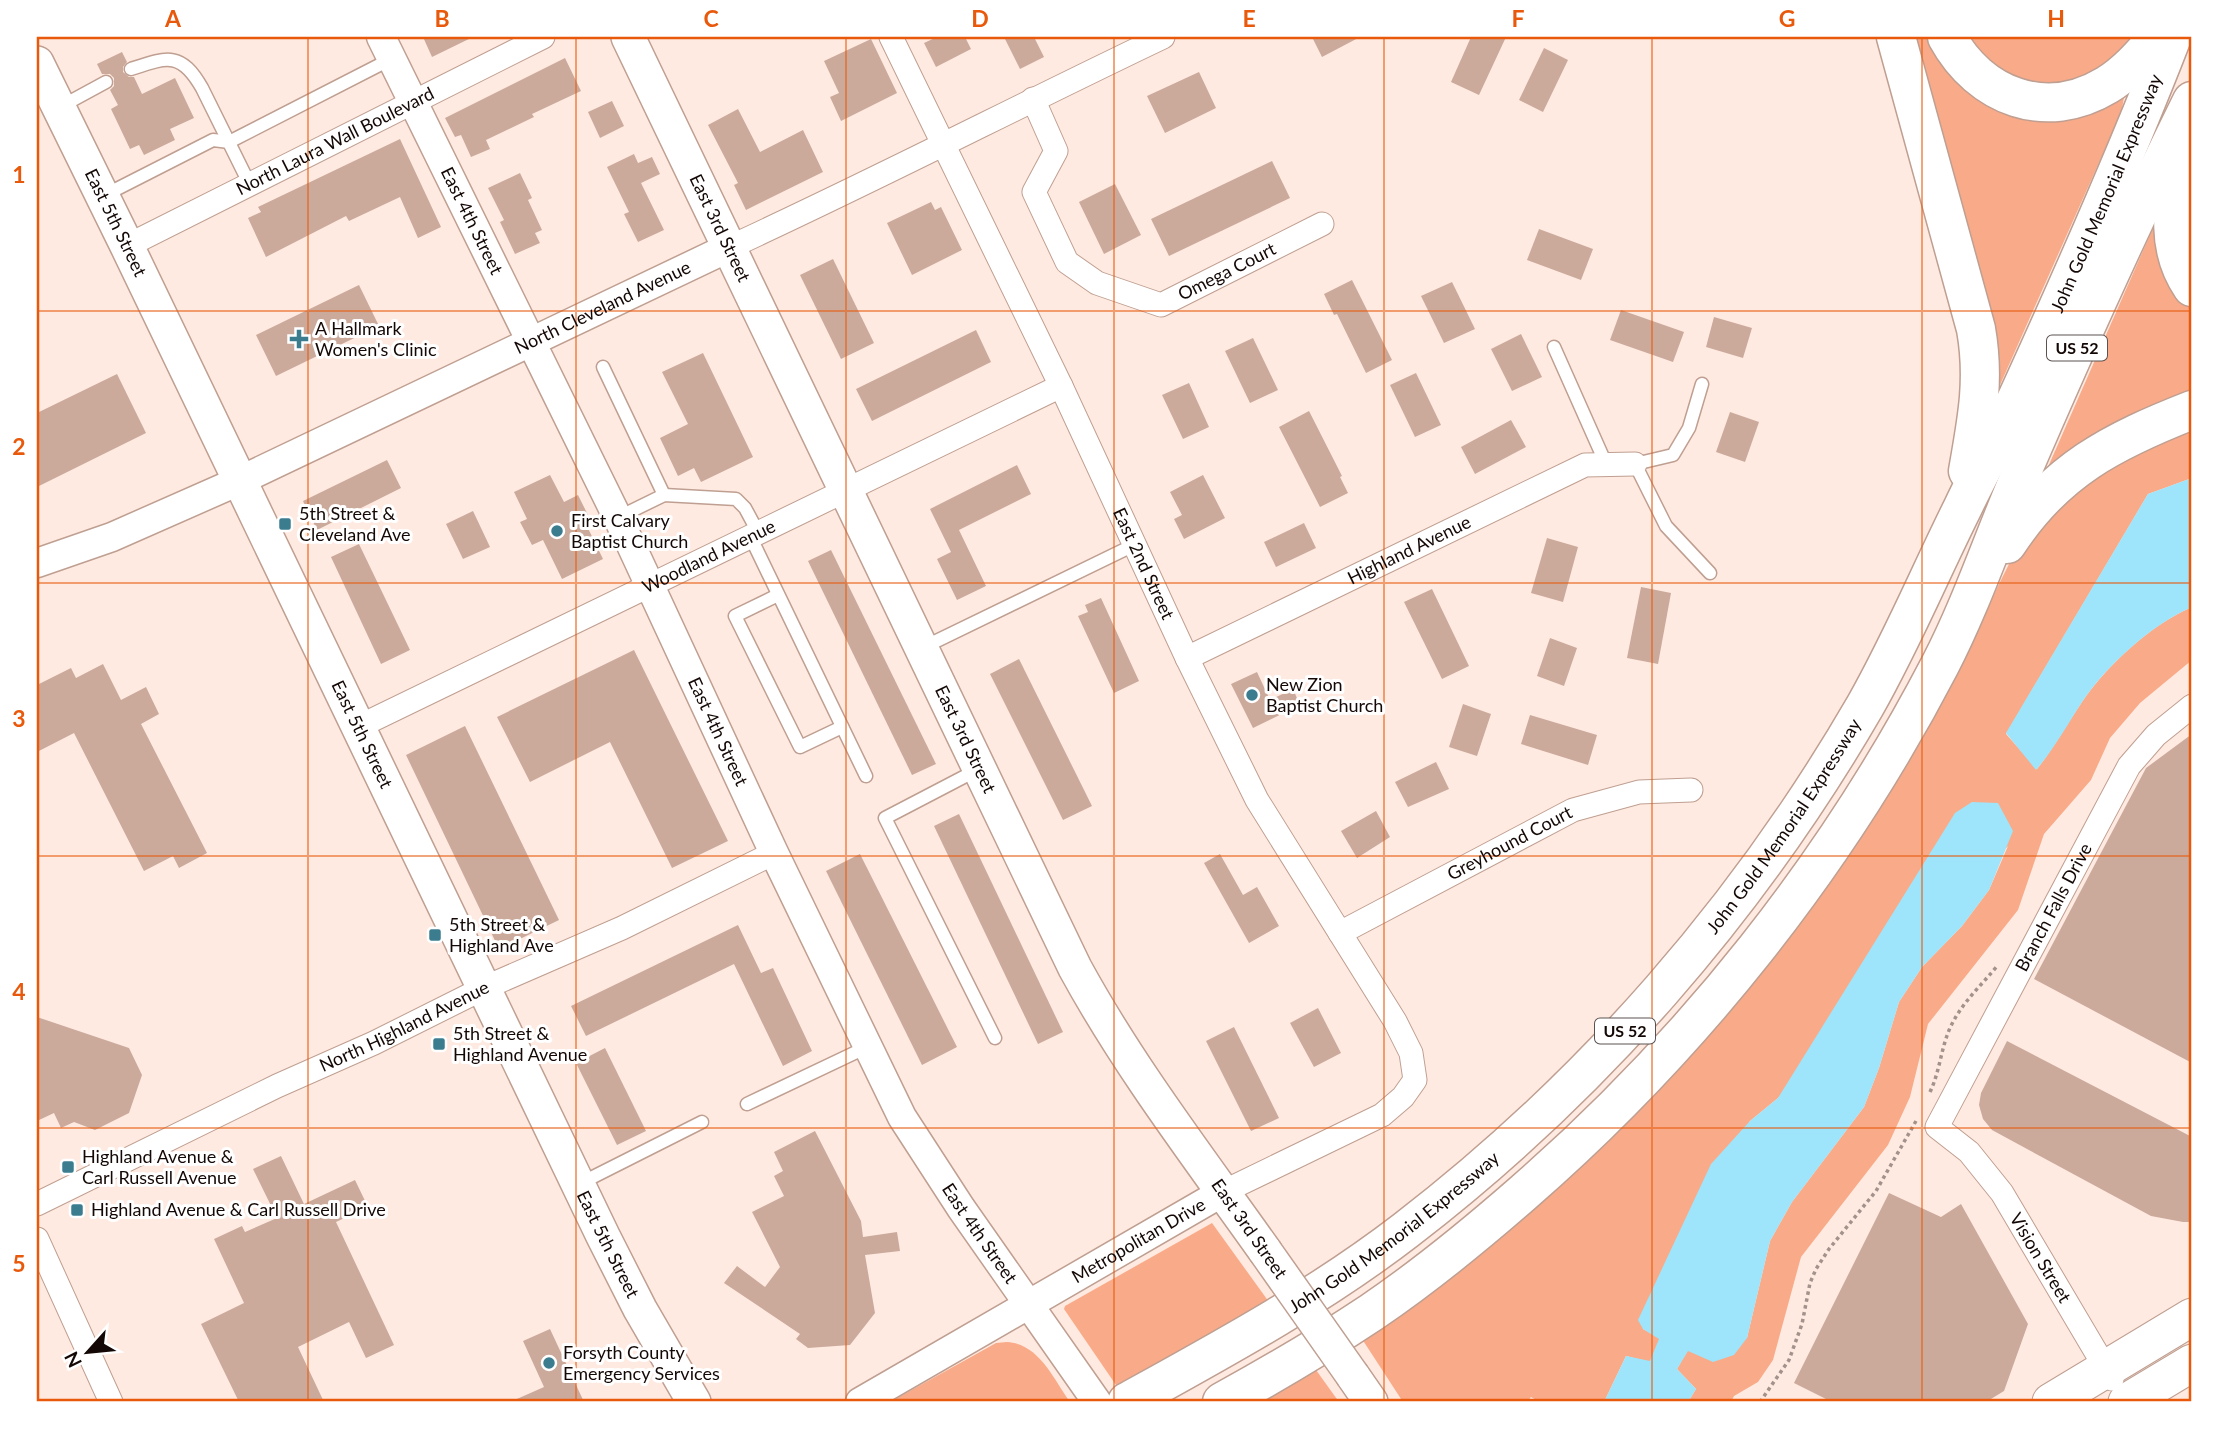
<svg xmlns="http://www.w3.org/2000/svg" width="2229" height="1439" viewBox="0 0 2229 1439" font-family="Lato,sans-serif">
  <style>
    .green { fill: #f9ab89 }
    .water { fill: #9ee4fa }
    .building { fill: #cbaa9c }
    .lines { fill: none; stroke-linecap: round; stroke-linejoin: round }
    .service-casing { stroke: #bf9f91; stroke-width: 15 }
    .minor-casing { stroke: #bf9f91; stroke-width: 25 }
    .tertiary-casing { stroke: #bf9f91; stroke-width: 31 }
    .secondary-casing { stroke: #bf9f91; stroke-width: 36 }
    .primary-casing { stroke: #bf9f91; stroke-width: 39 }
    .motorway-casing { stroke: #bf9f91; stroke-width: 41 }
    .path { stroke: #a3928b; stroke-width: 3.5; stroke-dasharray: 3.5 3.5; stroke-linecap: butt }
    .service { stroke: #fff; stroke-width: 12 }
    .minor { stroke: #fff; stroke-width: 23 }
    .tertiary { stroke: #fff; stroke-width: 28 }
    .secondary { stroke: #fff; stroke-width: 33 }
    .primary { stroke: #fff; stroke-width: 37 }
    .motorway { stroke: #fff; stroke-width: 38 }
    .secondary-bridge-casing { stroke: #bf9f91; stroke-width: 36; stroke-linecap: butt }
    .secondary-bridge { stroke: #fff; stroke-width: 33 }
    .grid { fill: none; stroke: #e8590c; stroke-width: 2; stroke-opacity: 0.55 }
    .poi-dot { fill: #3b7c8f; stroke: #fff; stroke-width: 2.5 }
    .labels { text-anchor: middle; stroke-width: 6; stroke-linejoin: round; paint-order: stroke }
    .shield { fill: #fff; stroke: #5a5250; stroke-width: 2 }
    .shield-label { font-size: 16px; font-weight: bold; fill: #130805 }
    .street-label { font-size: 18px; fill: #130805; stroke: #fff }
    .poi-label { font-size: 18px; fill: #130805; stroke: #fff; text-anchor: start }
    .neatline { fill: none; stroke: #e8590c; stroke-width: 2.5 }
    .grid-label { font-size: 23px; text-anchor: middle; font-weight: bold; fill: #e8590c }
  </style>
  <rect width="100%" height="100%" fill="#ffeae1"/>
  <!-- green -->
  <g class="green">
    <path d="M1907 37H1936L1974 86 2125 93 2121 113 1988 412Z"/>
    <path d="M1960 37H2140L2072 88 2008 82Z"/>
    <path d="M2164 203 2192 304V398L2048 467Z"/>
    <path d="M2192 423V478L2148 494 2006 734 2037 769C2054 748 2067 724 2082 702 2107 665 2152 624 2192 607V660L2140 703 2110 738 2091 780 2044 834 2018 910 1928 1024 1910 1097 1888 1145 1801 1257 1773 1360 1758 1382 1734 1396 1731 1402H1688L1696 1389 1677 1369 1688 1350 1747 1338 1770 1241 1792 1202 1864 1107 1879 1068 1899 1002 1922 967 1962 926 1989 890 2008 846 1778 1098 1750 1121 1643 1329 1660 1338 1650 1362 1626 1356 1605 1400 1607 1402H1540L1531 1397 1527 1402H1403L1362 1339 1521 1219 1566 1181 1623 1125 1745 991 1796 929 1836 873 1976 630 2012 558 2057 497Z"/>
    <path d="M1212 1223 1269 1302 1118 1388 1064 1309 1065 1306Z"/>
    <path d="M1007 1342C1039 1344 1053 1378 1070 1402H890L996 1343Z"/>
    <path d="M1316 1370 1339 1402H1262Z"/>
  </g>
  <!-- water -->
  <g class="water">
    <path d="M2192 478V607C2152 624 2106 666 2082 702 2067 725 2054 749 2036 770L2006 733 2148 494Z"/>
    <path d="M1972 802 1998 803 2013 831 1989 890 1962 926 1922 967 1899 1002 1879 1068 1864 1107 1792 1202 1770 1241 1747 1338 1734 1355 1713 1362 1688 1351 1677 1369 1696 1389 1688 1402H1607L1605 1400 1626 1356 1650 1361 1659 1339 1643 1329 1638 1320 1711 1164 1750 1121 1778 1098 1955 813Z"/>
  </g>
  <!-- building -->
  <g class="building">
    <path d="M423 37H473L432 57Z"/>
    <path d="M937 37H965L971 49 936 67 924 43Z"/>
    <path d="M1004 37H1034L1044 57 1020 69Z"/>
    <path d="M1312 37H1360L1322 57Z"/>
    <path d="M1471 37H1506L1479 95 1451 82Z"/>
    <path d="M871 39 897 93 841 121 830 97 839 93 824 61Z"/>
    <path d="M1544 48 1568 60 1543 112 1519 100Z"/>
    <path d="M122 52 127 62 123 67V72L129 77H134L142 94 175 78 194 118 170 129 175 140 144 155 139 145 130 149 111 109 118 105 110 90 114 86V78L110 74H102L97 64Z"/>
    <path d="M565 58 581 91 532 114 534 117 486 140 490 149 471 157 461 135 455 137 445 118Z"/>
    <path d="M1199 72 1216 108 1165 133 1147 96Z"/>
    <path d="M612 101 624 126 600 138 588 112Z"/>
    <path d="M738 109 760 152 803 130 823 172 746 210 734 185 738 183 708 125Z"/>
    <path d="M400 139 441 227 418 238 400 197 349 221 346 216 266 257 248 218 261 212 258 207Z"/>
    <path d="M634 154 638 163 652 157 660 174 641 183 664 230 638 242 624 214 629 212 607 167Z"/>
    <path d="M1272 161 1290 198 1169 256 1151 219Z"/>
    <path d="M520 173 532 198 528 200 542 230 535 233 540 243 515 254 500 222 504 220 488 188Z"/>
    <path d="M1115 184 1141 235 1104 254 1079 202Z"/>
    <path d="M931 202 935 210 941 207 962 250 912 275 887 223Z"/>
    <path d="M1539 229 1593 249 1581 280 1527 260Z"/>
    <path d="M833 259 874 343 841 359 800 275Z"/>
    <path d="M1352 280 1392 360 1366 373 1337 314 1334 315 1324 294Z"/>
    <path d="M1452 282 1475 329 1444 343 1421 296Z"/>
    <path d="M359 285 379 326 276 376 256 335Z"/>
    <path d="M1621 310 1684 332 1673 362 1610 340Z"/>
    <path d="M1714 317 1752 328 1743 358 1706 347Z"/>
    <path d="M976 330 991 362 872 421 856 389Z"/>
    <path d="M1521 334 1542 377 1512 391 1491 349Z"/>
    <path d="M1253 338 1278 390 1250 403 1225 351Z"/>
    <path d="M703 353 753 457 701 482 694 468 678 476 660 438 688 424 662 372Z"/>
    <path d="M1416 373 1441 425 1415 437 1390 385Z"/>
    <path d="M117 374 146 433 37 487V413Z"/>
    <path d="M1189 383 1209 427 1183 439 1162 395Z"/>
    <path d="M1309 411 1342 476 1340 477 1348 493 1320 507 1279 427Z"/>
    <path d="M1730 412 1759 422 1745 462 1716 452Z"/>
    <path d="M1511 420 1526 447 1475 474 1461 447Z"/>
    <path d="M387 460 401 488 317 530 303 501Z"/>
    <path d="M1017 465 1031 494 959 530 986 586 957 600 937 559 951 552 930 509Z"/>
    <path d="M550 475 564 502 578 495 589 517 584 520 603 559 562 579 543 540 532 545 520 522 527 519 514 492Z"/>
    <path d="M1203 475 1225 518 1184 539 1174 519 1182 515 1170 492Z"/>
    <path d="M473 511 490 547 463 559 446 524Z"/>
    <path d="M1304 523 1316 548 1276 567 1264 542Z"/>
    <path d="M1547 538 1578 547 1563 602 1531 593Z"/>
    <path d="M359 544 410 650 381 664 331 557Z"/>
    <path d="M831 550 936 764 912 775 808 561Z"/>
    <path d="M1641 587 1671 593 1658 664 1627 658Z"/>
    <path d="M1432 589 1469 666 1442 679 1404 602Z"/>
    <path d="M1101 598 1139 681 1114 693 1078 616 1088 612 1085 605Z"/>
    <path d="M1550 638 1577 648 1564 686 1537 676Z"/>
    <path d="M634 650 728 841 672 868 610 742 530 782 497 717Z"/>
    <path d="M1019 659 1092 806 1063 820 990 674Z"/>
    <path d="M103 664 121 700 146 687 159 714 141 724 207 853 179 868 173 856 144 871 74 733 37 752V685L71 668 76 678Z"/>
    <path d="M1257 672 1270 700 1293 689 1300 705 1253 728 1231 684Z"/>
    <path d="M1463 704 1491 714 1477 756 1449 747Z"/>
    <path d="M1530 715 1597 735 1588 765 1521 744Z"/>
    <path d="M465 726 559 920 499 949 406 755Z"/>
    <path d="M2192 734V1063L2034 979 2146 768Z"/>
    <path d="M1436 762 1449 789 1408 807 1395 782Z"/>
    <path d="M1376 811 1390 837 1357 858 1341 831Z"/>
    <path d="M959 814 1063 1032 1038 1044 934 826Z"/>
    <path d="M860 854 957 1047 922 1065 826 871Z"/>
    <path d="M1220 854 1243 895 1257 887 1279 926 1249 943 1204 863Z"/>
    <path d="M738 925 761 973 773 968 812 1051 783 1066 734 964 586 1036 571 1006Z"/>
    <path d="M1318 1008 1341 1053 1314 1067 1290 1023Z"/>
    <path d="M37 1017 129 1048 142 1075 129 1113 95 1130 74 1122 61 1128 54 1113 37 1121Z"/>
    <path d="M1234 1027 1279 1118 1251 1131 1206 1041Z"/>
    <path d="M2007 1041 2192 1137V1222H2183L2151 1216 1992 1130 1983 1119 1979 1105 1981 1093Z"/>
    <path d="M605 1048 646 1131 617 1145 576 1063Z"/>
    <path d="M815 1131 861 1221 863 1237 897 1232 900 1251 865 1255 875 1313 850 1345 808 1348 796 1339 800 1334 724 1283 737 1266 765 1287 780 1267 752 1212 784 1196 774 1176 783 1171 774 1152Z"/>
    <path d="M281 1156 304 1204 355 1180 368 1207 336 1222 394 1345 366 1358 349 1322 298 1347 324 1402H239L201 1324 244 1303 214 1239 242 1226 245 1232 277 1218 253 1169Z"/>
    <path d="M1889 1193 1941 1217 1961 1204 2028 1324 2004 1391 1986 1402H1832L1794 1383Z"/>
    <path d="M550 1329 584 1402H510L544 1387 523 1341Z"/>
  </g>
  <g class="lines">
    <defs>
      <g id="service">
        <path d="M131 69C167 57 181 51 202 88L250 185"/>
        <path d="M60 107 106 82"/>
        <path d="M103 196 213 140 229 142 391 59"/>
        <path d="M1554 347 1606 464"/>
        <path d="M603 367 664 495"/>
        <path d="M1702 384 1689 428 1673 455 1635 464 1666 526 1710 573"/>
        <path d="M617 518 664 495 736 499 745 508 759 534"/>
        <path d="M751 538 866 776"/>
        <path d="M778 595 735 616 800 747 842 727"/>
        <path d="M922 648 1134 545"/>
        <path d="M979 769 885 818 995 1038"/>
        <path d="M747 1104 867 1047"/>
        <path d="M581 1183 702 1122"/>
      </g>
      <g id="minor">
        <path id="s1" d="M891 37 1061 386 1187 658 1257 800 1395 1021 1411 1053 1415 1080 1403 1097 1382 1115 1223 1192"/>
        <path id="s2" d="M1033 99 1056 151 1034 192 1067 262 1097 283 1161 305 1322 224"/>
        <path id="s3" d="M127 246 543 37"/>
        <path d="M730 247C876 180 1018 106 1163 37"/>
        <path id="s4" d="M1187 658 1585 465 1635 464"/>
        <path id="s5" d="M358 727 1061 386"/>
        <path id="s6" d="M1340 933 1573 810 1639 792 1691 790"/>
        <path id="s7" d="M37 1204 277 1086 374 1043 484 988 622 928 774 853"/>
        <path d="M37 1239 111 1402"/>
        <path id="s8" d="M2112 1379 2002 1193 1969 1152 1937 1127 2129 766 2156 735 2192 706"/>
      </g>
      <g id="tertiary">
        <path id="s9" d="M381 37 631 545 774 853 902 1117 961 1208 1097 1402"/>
        <path id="s10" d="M37 563 112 537 239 481 730 247"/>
        <path id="s11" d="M860 1402 1223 1192"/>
      </g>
      <g id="secondary">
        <path id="s12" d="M628 37 1075 968C1129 1067 1199 1158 1265 1251"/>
        <path id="s13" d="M37 63 127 246 603 1236 640 1309 694 1402"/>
        <path d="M1353 1376 1371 1402"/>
      </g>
      <g id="primary">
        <path d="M2051 1402 2192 1317"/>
        <path d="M2127 1402 2192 1363"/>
      </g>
      <g id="motorway">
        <path d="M1896 37 1976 329C1985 380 1977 420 1968 471"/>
        <path d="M1947 37C1980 97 2046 122 2107 85 2127 73 2143 54 2158 37"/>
        <path d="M2185 140C2177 192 2160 240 2192 287"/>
        <path d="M2007 544C2055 470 2113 441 2192 410"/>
        <path id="s14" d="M1127 1402C1223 1349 1319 1297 1406 1230 1592 1087 1748 908 1865 706 1902 641 1930 573 1963 507 1977 477 1993 449 2007 420 2065 294 2122 166 2172 37"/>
        <path d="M1222 1402C1273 1374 1324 1344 1372 1312 1425 1276 1475 1235 1523 1193 1693 1045 1836 865 1940 665 1971 605 1992 542 2018 481 2073 353 2130 226 2192 101"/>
      </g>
    </defs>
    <!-- service casing -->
    <use href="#service" class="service-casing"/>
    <!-- minor casing -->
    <use href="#minor" class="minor-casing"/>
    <!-- tertiary casing -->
    <use href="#tertiary" class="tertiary-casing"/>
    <!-- secondary casing -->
    <use href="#secondary" class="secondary-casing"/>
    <!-- primary casing -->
    <use href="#primary" class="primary-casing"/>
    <!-- motorway casing -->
    <use href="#motorway" class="motorway-casing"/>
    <!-- path -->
    <g class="path">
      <path d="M1930 1092C1940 1071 1941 1048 1950 1028 1962 1002 1981 986 1998 965"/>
      <path d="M1760 1402 1789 1360 1802 1324 1810 1283 1816 1269 1829 1249 1876 1191 1916 1121"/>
    </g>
    <!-- service -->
    <use href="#service" class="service"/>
    <!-- minor -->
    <use href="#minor" class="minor"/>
    <!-- tertiary -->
    <use href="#tertiary" class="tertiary"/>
    <!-- secondary -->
    <use href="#secondary" class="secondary"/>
    <!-- primary -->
    <use href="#primary" class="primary"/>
    <!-- motorway -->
    <use href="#motorway" class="motorway"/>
    <defs>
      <path id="secondary-bridge" d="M1265 1251 1353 1376"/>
    </defs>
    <!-- secondary-bridge casing -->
    <use href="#secondary-bridge" class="secondary-bridge-casing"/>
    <!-- secondary-bridge -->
    <use href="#secondary-bridge" class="secondary-bridge"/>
  </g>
  <!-- grid -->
  <path class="grid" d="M308 37V1402M576 37V1402M846 37V1402M1114 37V1402M1384 37V1402M1652 37V1402M1922 37V1402M37 311H2192M37 583H2192M37 856H2192M37 1128H2192"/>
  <!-- markers -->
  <g class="poi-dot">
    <path d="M295.5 328.5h7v7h7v7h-7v7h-7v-7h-7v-7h7z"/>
    <rect x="278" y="517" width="14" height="14" rx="3.5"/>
    <circle cx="557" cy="531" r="7"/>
    <circle cx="1252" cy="695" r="7"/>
    <rect x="428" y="928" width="14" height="14" rx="3.5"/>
    <rect x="432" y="1037" width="14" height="14" rx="3.5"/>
    <rect x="61" y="1160" width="14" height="14" rx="3.5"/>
    <rect x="70" y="1203" width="14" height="14" rx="3.5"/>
    <circle cx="549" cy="1363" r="7"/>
  </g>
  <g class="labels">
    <!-- shield labels -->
    <g class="shield">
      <rect x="2047" y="335.5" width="60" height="25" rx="5"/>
      <rect x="1595" y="1018.5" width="60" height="25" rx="5"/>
    </g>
    <g class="shield-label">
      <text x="2077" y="354">US 52</text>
      <text x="1625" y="1037">US 52</text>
    </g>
    <!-- street labels -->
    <g class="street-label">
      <text dy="6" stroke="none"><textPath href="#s3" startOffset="233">North Laura Wall Boulevard</textPath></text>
      <text dy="6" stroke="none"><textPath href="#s14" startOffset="1596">John Gold Memorial Expressway</textPath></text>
      <text dy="6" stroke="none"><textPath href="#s9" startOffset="205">East 4th Street</textPath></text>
      <text dy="6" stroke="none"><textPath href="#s13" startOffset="178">East 5th Street</textPath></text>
      <text dy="6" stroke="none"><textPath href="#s12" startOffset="212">East 3rd Street</textPath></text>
      <text dy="6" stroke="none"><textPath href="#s2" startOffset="359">Omega Court</textPath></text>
      <text dy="6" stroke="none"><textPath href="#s10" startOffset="621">North Cleveland Avenue</textPath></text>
      <text dy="6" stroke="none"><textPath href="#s4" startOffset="247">Highland Avenue</textPath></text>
      <text dy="6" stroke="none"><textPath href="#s5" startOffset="390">Woodland Avenue</textPath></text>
      <text dy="6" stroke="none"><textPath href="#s1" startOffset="584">East 2nd Street</textPath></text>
      <text dy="6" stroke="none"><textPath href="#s9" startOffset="772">East 4th Street</textPath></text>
      <text dy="6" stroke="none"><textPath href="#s13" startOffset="746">East 5th Street</textPath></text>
      <text dy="6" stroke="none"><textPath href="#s12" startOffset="779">East 3rd Street</textPath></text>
      <text dy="6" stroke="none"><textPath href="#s14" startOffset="884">John Gold Memorial Expressway</textPath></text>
      <text dy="6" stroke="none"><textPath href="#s6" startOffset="192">Greyhound Court</textPath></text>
      <text dy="6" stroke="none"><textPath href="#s8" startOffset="558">Branch Falls Drive</textPath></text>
      <text dy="6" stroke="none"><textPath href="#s7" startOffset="408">North Highland Avenue</textPath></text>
      <text transform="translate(1249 1229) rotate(55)" y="6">East 3rd Street</text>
      <text dy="6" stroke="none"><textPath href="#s14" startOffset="317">John Gold Memorial Expressway</textPath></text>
      <text dy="6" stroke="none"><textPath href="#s9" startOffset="1339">East 4th Street</textPath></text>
      <text dy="6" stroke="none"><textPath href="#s11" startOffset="322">Metropolitan Drive</textPath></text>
      <text dy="6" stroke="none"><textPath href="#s13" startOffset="1312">East 5th Street</textPath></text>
      <text transform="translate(2040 1258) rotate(59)" y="6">Vision Street</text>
    </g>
    <!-- poi labels -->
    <g class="poi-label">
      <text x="315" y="335">A Hallmark<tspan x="315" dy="21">Women's Clinic</tspan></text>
      <text x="299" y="520">5th Street &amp;<tspan x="299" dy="21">Cleveland Ave</tspan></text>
      <text x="571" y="527">First Calvary<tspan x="571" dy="21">Baptist Church</tspan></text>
      <text x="1266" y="691">New Zion<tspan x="1266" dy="21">Baptist Church</tspan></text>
      <text x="449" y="931">5th Street &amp;<tspan x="449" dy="21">Highland Ave</tspan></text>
      <text x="453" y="1040">5th Street &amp;<tspan x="453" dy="21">Highland Avenue</tspan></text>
      <text x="82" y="1163">Highland Avenue &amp;<tspan x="82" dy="21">Carl Russell Avenue</tspan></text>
      <text x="91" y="1216">Highland Avenue &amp; Carl Russell Drive</text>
      <text x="563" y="1359">Forsyth County<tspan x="563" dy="21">Emergency Services</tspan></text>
    </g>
  </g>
  <!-- border -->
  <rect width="2229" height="1439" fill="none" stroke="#ffffff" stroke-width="77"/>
  <!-- north arrow -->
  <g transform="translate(88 1352) rotate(243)" stroke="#ffffff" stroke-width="5" paint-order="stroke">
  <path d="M0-5L12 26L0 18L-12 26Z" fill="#130805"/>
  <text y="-10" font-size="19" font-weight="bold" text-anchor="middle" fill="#130805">N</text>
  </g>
  <rect x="38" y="38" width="2152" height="1362" class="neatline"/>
  <g class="grid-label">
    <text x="173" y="27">A</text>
    <text x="442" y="27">B</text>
    <text x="711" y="27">C</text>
    <text x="980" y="27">D</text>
    <text x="1249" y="27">E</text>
    <text x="1518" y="27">F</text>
    <text x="1787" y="27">G</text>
    <text x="2056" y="27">H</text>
    <text x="19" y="183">1</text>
    <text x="19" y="455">2</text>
    <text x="19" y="727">3</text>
    <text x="19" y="1000">4</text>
    <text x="19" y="1272">5</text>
  </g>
</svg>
